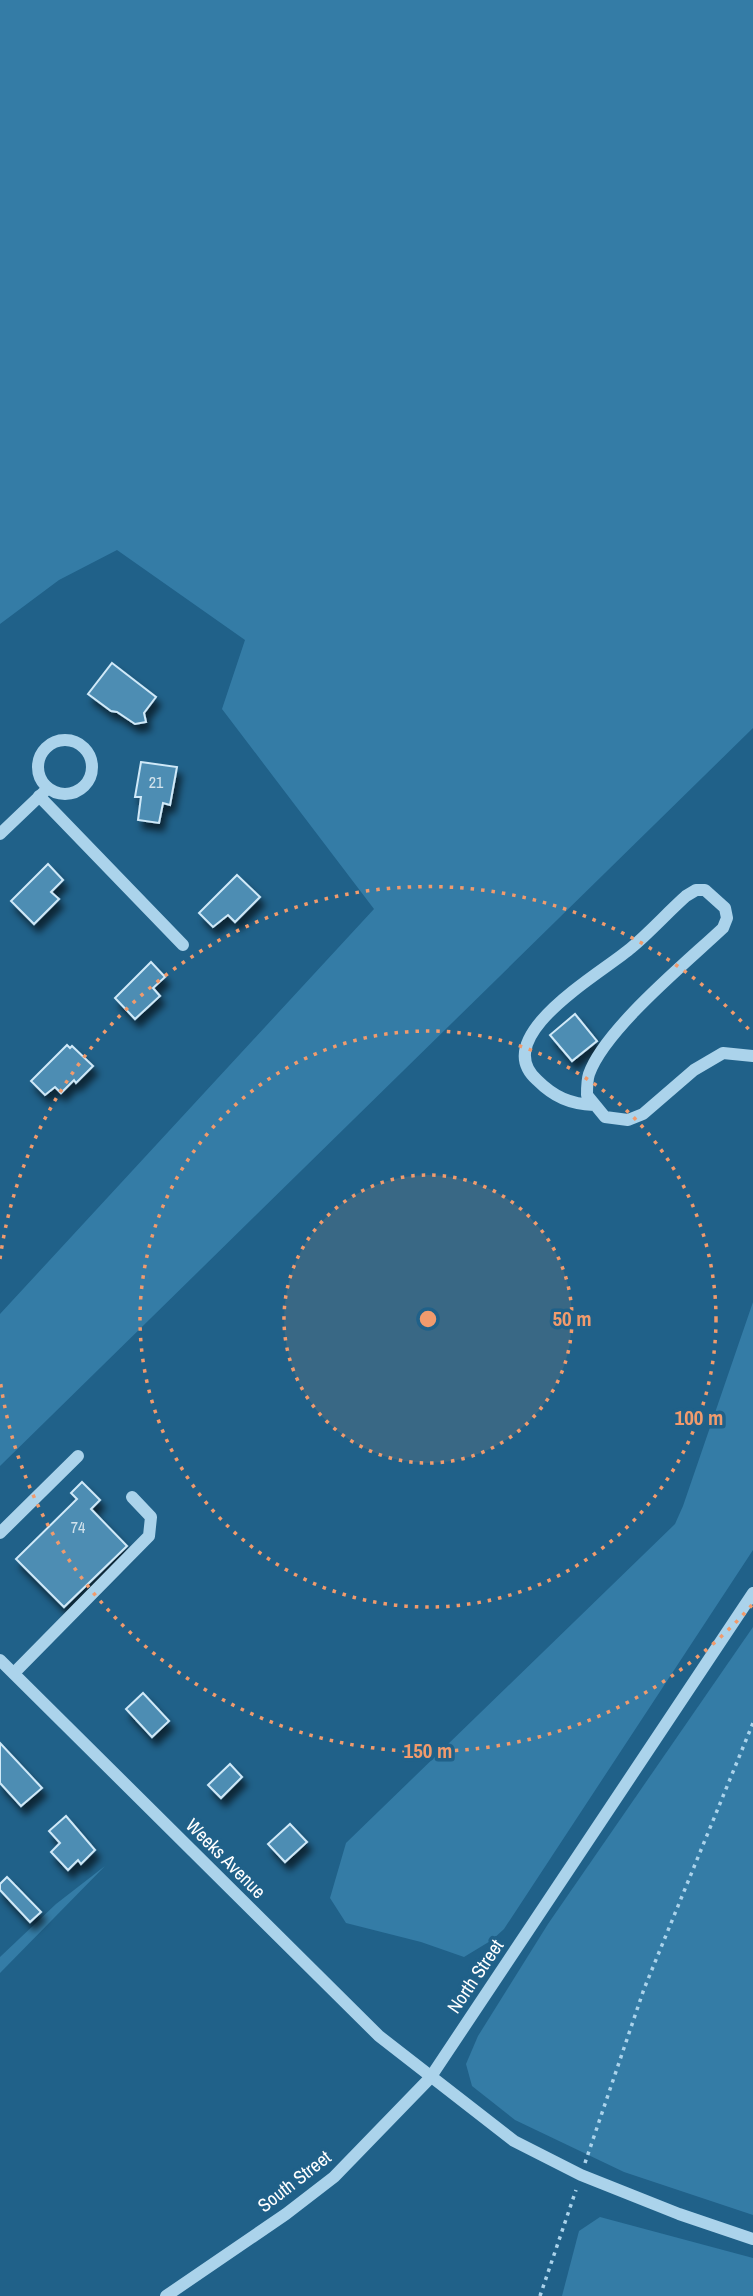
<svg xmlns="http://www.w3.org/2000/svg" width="753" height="2296" viewBox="0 0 753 2296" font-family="'Archivo Narrow',sans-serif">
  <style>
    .green { fill: #347ca6 }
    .building { fill: #4d8db3; stroke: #d0e9f8; stroke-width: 2; filter: url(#shadow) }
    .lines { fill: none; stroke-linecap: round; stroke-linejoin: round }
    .path { stroke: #abd3eb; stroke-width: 3.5; stroke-dasharray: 3.5 5; stroke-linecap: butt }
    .minor { stroke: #abd3eb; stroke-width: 12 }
    .ring { fill: none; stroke: #f19b6d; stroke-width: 3.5; stroke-dasharray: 3.5 7 }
    .labels { text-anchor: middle; stroke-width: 7; stroke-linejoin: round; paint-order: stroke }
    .number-label { font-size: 16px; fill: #d2e2ec }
    .street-label { font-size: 19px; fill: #fff; stroke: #206189 }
    .centre { fill: #f19b6d; stroke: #206189; stroke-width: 3.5 }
    .ring-label { font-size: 21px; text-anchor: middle; font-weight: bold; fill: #f19b6d; stroke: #206189; stroke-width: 7; stroke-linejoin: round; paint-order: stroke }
  </style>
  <defs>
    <filter id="shadow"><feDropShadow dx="4.5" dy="8" stdDeviation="3.5" flood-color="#0009"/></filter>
  </defs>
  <rect width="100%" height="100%" fill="#206189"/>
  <!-- green -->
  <g class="green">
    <path d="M0 0H753V728L0 1466V1314L374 909 222 709 245 640 117 550 59 580 0 624Z"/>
    <path d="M753 1302V1550L504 1929 492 1940 464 1957 421 1942 346 1923 330 1898 346 1843 675 1524 683 1506Z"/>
    <path d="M753 1627V2215L624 2172 515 2120 472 2086 466 2064 478 2036 548 1924Z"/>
    <path d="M105 1866 0 1973V1957L56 1904Z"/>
    <path d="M600 2217 753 2258V2296H562L579 2231Z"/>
  </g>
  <!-- building -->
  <g class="building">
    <path d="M112 663 156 697 144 713 146 722 135 724 117 712 111 711 88 694Z"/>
    <path d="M141 762 177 767 170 805 163 803 159 823 138 820 141 797H135Z"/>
    <path d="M48 864 63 880 51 892 59 899 34 924 11 901Z"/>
    <path d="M237 875 260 897 235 922 228 915 213 927 199 913Z"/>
    <path d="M151 962 165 977 153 988 160 996 135 1019 115 998Z"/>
    <path d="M575 1014 597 1041 572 1061 550 1035Z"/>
    <path d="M67 1045 70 1048 72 1046 93 1066 76 1083 74 1080 61 1093 55 1087 45 1095 31 1081Z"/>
    <path d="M82 1482 100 1500 91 1509 127 1546 64 1607 16 1559 77 1499 71 1493Z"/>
    <path d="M143 1693 169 1721 152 1737 126 1709Z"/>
    <path d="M0 1743 42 1788 21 1806 0 1783Z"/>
    <path d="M230 1764 242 1777 221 1798 208 1785Z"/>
    <path d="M66 1816 95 1850 81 1864 78 1860 68 1870 51 1852 60 1843 49 1831Z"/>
    <path d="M290 1824 307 1842 285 1862 268 1844Z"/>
    <path d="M7 1877 41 1912 30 1922 0 1890V1884Z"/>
  </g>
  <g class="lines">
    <!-- path -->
    <g class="path">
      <path d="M585 2163 644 1989 753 1723"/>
      <path d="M540 2296 576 2190"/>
    </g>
    <!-- minor -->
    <g class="minor">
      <circle cx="65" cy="767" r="27"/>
      <path d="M39 796 183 945"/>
      <path d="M0 834 45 791"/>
      <path d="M594 1105C570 1104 554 1097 537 1080 488 1036 602 973 631 948 650 932 667 913 686 896L696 890H705L725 908 727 918 723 928C687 962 605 1029 589 1074 587 1080 587 1089 587 1095L605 1117 628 1120 643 1114 694 1070 723 1053 753 1056"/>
      <path d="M0 1533 78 1456"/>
      <path d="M0 1660 379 2036 514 2141 581 2175 679 2214 753 2239"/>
      <path d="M14 1673 149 1536 151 1517 132 1497"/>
      <path d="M166 2296 286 2214 334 2177 430 2078 753 1593"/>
    </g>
  </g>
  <!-- distance rings -->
  <circle cx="428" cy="1319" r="144" fill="#f19b6d" fill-opacity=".12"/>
  <g class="ring">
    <circle cx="428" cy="1319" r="144"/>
    <circle cx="428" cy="1319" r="288"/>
    <path d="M752 1605A432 432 0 0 1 0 1379M0 1259A432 432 0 0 1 752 1033"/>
  </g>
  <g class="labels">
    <!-- number labels -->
    <g class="number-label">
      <text x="156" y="788">21</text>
      <text x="78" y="1533">74</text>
    </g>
    <!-- street labels -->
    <g class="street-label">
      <text transform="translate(226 1858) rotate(45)" y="7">Weeks Avenue</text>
      <text transform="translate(475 1976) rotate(-56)" y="7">North Street</text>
      <text transform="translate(294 2181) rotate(-38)" y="7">South Street</text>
    </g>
  </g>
  <circle cx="428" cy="1319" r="10" class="centre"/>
  <g class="ring-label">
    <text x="572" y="1326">50 m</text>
    <text x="699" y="1425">100 m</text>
    <text x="428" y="1758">150 m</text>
  </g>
</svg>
